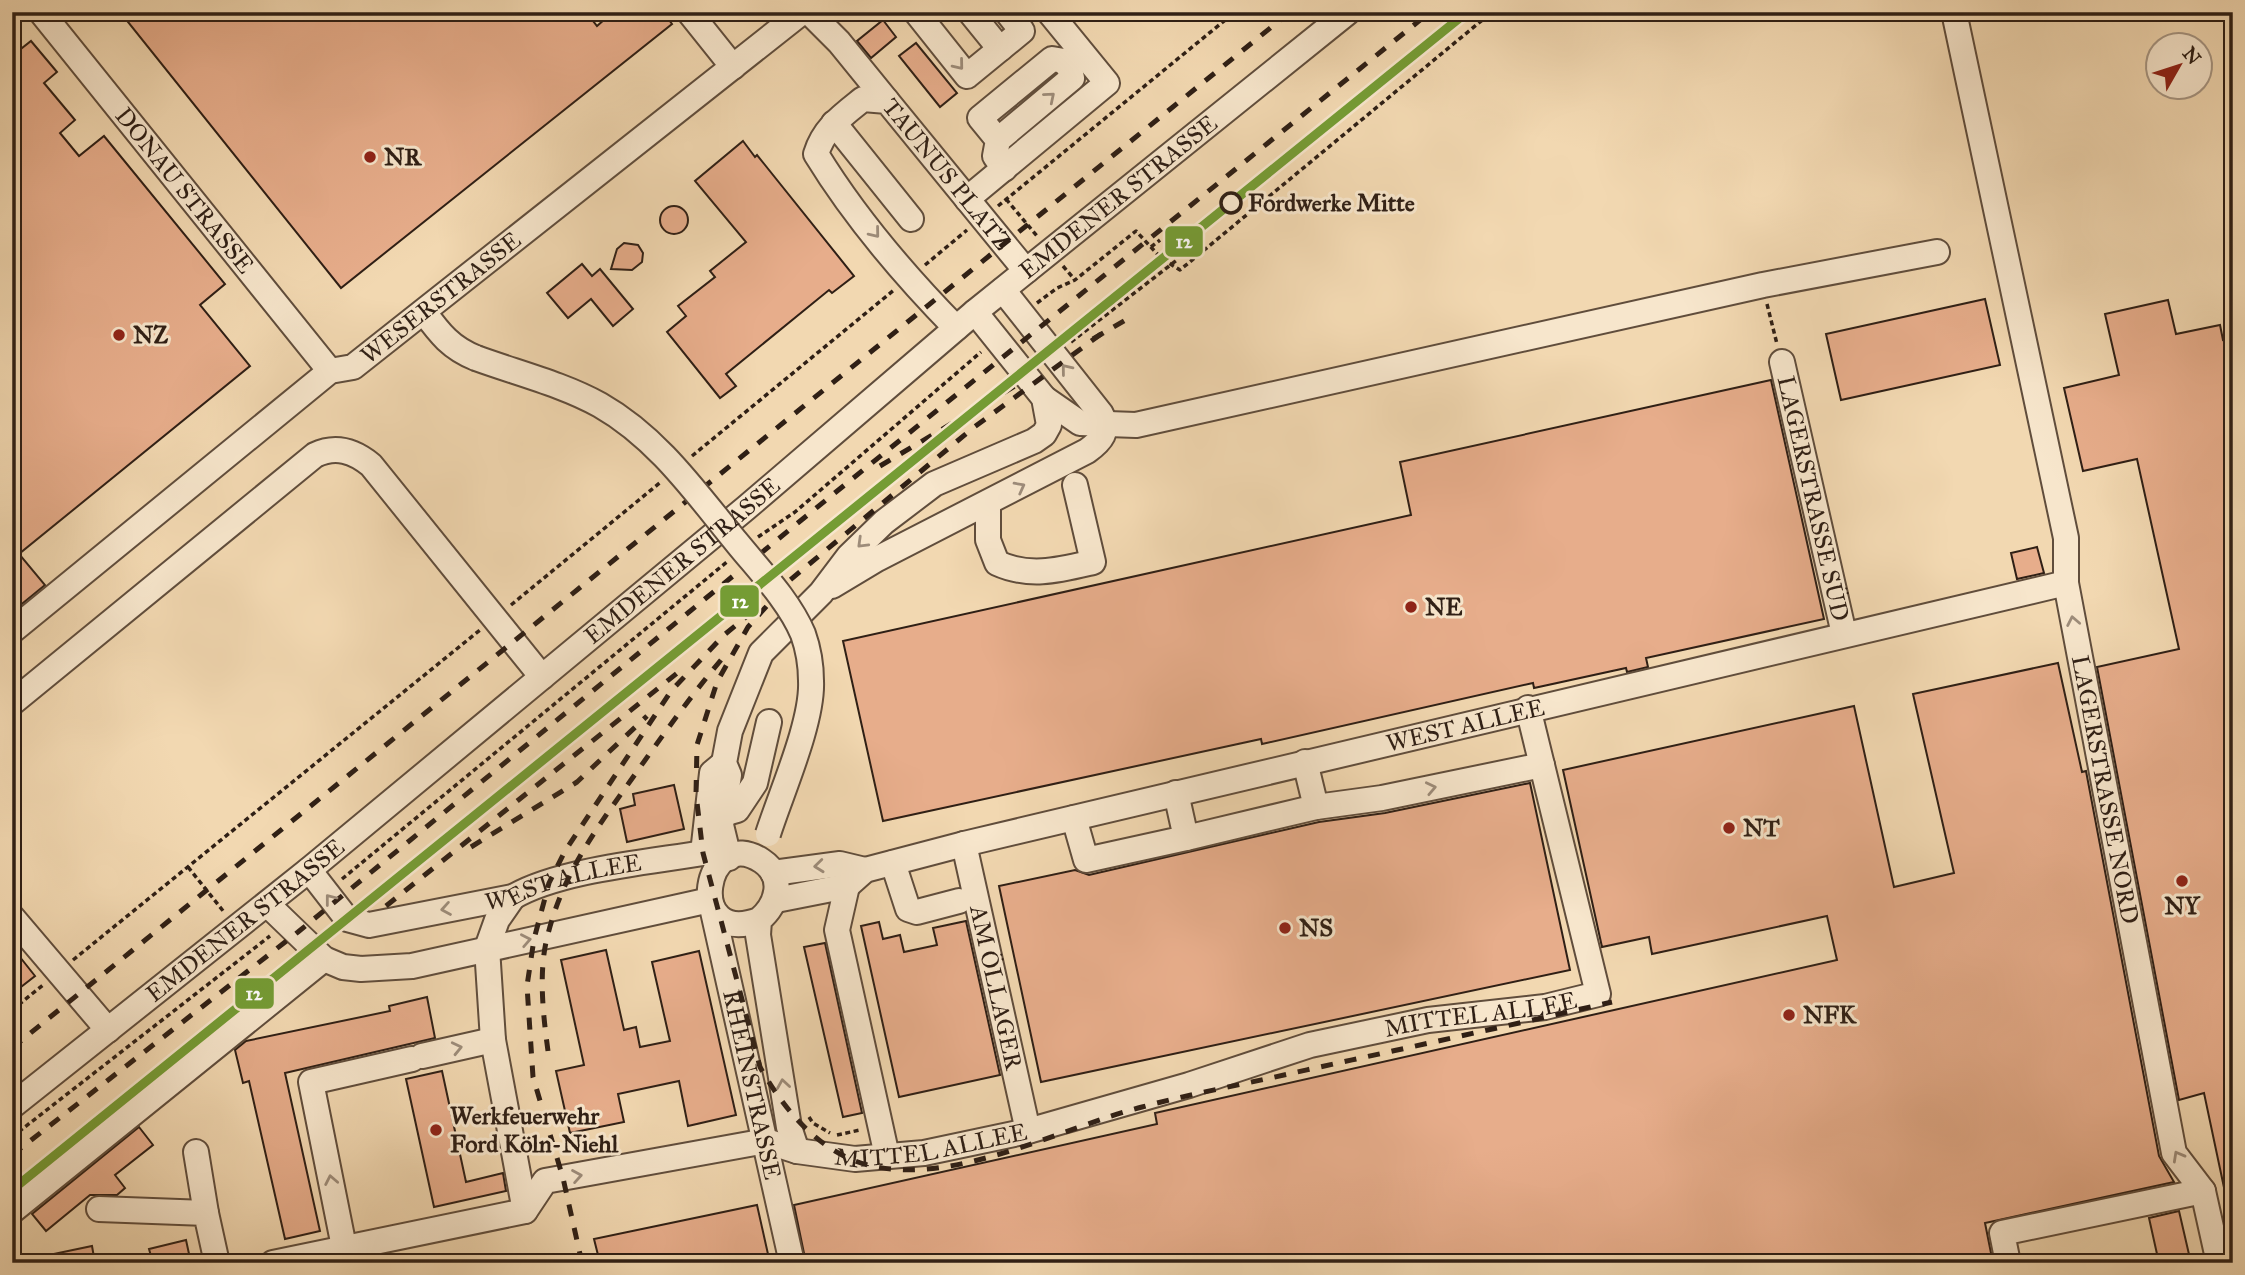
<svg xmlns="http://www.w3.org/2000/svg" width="2245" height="1275" viewBox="0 0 2245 1275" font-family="'IM FELL Great Primer',serif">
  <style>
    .building { fill: #e7ad8b; stroke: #2f1f15; stroke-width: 2 }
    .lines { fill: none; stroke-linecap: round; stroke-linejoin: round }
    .minor-casing { stroke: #604d3c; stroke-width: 28 }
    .path { stroke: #2f1f15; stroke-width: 3.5; stroke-dasharray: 5 3.5; stroke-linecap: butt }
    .minor { stroke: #f7e6cc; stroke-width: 24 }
    .rail { stroke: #2f1f15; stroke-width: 5; stroke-dasharray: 12 12; stroke-linecap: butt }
    .minor-bridge-casing { stroke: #604d3c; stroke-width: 28; stroke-linecap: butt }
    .minor-bridge { stroke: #f7e6cc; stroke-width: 24 }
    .tram-1-casing { stroke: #f7e6cc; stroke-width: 14 }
    .tram-1 { stroke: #759c34; stroke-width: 9 }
    .oneway { stroke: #9d8c7a }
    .poi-dot { fill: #8f2418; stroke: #f7e6cc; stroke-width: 2.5 }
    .stop-dot { fill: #f7e6cc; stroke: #2f1f15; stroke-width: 3.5 }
    .labels { text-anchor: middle; stroke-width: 6; stroke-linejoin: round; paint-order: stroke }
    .poi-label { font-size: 24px; font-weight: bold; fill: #2f1f15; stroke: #f7e6cc; text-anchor: start }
    .street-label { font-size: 24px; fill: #2f1f15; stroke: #f7e6cc }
    .stop-label { font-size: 24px; font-weight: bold; fill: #2f1f15; stroke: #f7e6cc; text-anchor: start }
    .line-badge { stroke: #f7e6cc; stroke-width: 2.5 }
    .badge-label { font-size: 19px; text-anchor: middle; font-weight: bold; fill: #fff }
  </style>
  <rect width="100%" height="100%" fill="#f2d8b1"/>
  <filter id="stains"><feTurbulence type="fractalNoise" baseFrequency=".00286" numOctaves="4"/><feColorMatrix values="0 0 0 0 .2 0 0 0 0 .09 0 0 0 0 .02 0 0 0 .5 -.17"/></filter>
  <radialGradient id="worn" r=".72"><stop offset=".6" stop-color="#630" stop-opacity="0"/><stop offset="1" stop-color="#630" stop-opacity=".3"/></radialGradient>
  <!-- building -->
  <g class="building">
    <path d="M120 12H586L597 26 613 12H663L672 24 341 288Z"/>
    <path d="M883 20 896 37 871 58 857 41Z"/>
    <path d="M31 41 57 72 44 83 75 120 60 133 79 156 104 136 225 284 200 305 250 366 19 554 45 585 12 612V56Z"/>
    <path d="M916 43 957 93 940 107 899 56Z"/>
    <path d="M743 141 755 157 757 155 854 276 832 293 829 290 726 374 736 386 720 398 667 332 686 316 678 306 715 277 710 271 746 242 695 181Z"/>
    <circle cx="674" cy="220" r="14"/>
    <path d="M624 243 638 245 643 253 642 262 632 270 611 269 617 249Z"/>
    <path d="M582 264 592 276 600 269 633 309 613 326 591 299 568 318 547 293Z"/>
    <path d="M1985 299 2000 365 1841 400 1826 334Z"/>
    <path d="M2168 300 2176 334 2220 325 2223 340 2233 338V1197H2226L2204 1093 2179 1100 2097 667 2179 649 2137 459 2083 471 2064 388 2119 375 2105 314Z"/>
    <path d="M1771 380 1824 619 1646 658 1648 667 1627 672 1626 668 1534 688 1533 683 1262 744 1261 739 883 821 843 641 1411 515 1400 462Z"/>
    <path d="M2037 547 2044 573 2017 579 2011 553Z"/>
    <path d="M2058 663 2082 772 2086 771 2159 1156 2174 1182 1985 1223 1993 1263H806L794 1205 1157 1124 1155 1113 1837 960 1827 916 1652 954 1649 937 1602 947 1563 770 1854 706 1894 887 1954 873 1913 694Z"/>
    <path d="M1530 783 1570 970 1041 1082 999 886 1075 870 1089 875 1319 822 1385 813Z"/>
    <path d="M674 785 684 829 627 842 620 809 635 805 633 794Z"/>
    <path d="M966 921 1000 1075 899 1097 861 926 879 922 883 939 900 935 904 952 937 945 933 928Z"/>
    <path d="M825 943 862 1113 843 1117 804 947Z"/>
    <path d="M12 947 35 976 12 994Z"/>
    <path d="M606 950 624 1030 636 1027 640 1047 670 1041 652 962 699 951 736 1115 688 1126 679 1081 618 1094 624 1122 570 1133 556 1071 584 1065 561 960Z"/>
    <path d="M427 997 435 1038 285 1073 320 1231 285 1239 249 1081 243 1083 235 1050 246 1041 390 1011 389 1006Z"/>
    <path d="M442 1071 466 1182 503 1173 506 1191 434 1207 406 1079Z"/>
    <path d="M139 1127 153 1145 115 1175 125 1188 117 1195H90L46 1231 32 1214Z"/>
    <path d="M757 1205 770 1263H600L594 1239Z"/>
    <path d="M2179 1211 2191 1263H2159L2149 1218Z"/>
    <path d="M186 1240 191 1263H153L149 1249Z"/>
    <path d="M92 1246 95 1263H45L44 1256Z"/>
  </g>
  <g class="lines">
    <defs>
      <g id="minor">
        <path id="s1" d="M41 12 330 371"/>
        <path d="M689 12 733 67"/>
        <path d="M809 12 839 42 887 101"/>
        <path d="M916 12 967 76 1022 31 1007 12"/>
        <path d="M970 12 1000 49"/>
        <path id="s2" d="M1954 12 2066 538V583L2174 1153 2203 1191 2219 1263"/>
        <path d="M834 123 911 219"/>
        <path d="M998 140 980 118 1052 59 1064 61 1070 69 1072 78 998 140 995 156 1004 169"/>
        <path d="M967 199 1107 83 1049 12"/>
        <path d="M424 312C440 334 451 348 476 358"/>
        <path id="s3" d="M956 328C905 276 854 216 816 154 824 128 843 115 863 99L887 101 1026 271"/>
        <path id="s4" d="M1782 362 1844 634"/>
        <path d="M1044 398 1080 423 1136 425 1763 285 1937 252"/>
        <path d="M988 503V540L997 563C1030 578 1059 570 1093 562L1075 485"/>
        <path d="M832 586 877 559 1087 451C1101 441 1110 431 1101 414L1003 290"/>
        <path id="s5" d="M12 631 330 371 353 367 802 12"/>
        <path d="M12 703 315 455C336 445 354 451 371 465L542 677"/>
        <path d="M1316 807 1382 798 1542 765"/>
        <path d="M723 814 737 810 755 783 769 722"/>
        <path d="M1074 818 1086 860 1186 838 1176 793"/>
        <path d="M1186 838 1316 807 1305 762"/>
        <path id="s6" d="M964 844 1028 1131"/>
        <path d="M703 853 712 773 724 763"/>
        <path d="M729 858 721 825 729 775 724 763 730 731 761 653 821 593 849 556 884 522 934 484 1034 441 1044 434 1049 425 1044 398 975 312"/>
        <path d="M893 863 908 909 917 912 959 901"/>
        <path id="s7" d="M309 870 347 919 369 925 513 897C559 870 649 862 703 853"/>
        <path d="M773 873 840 864 865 870"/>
        <path d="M847 886 837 930 887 1156"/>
        <path d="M513 897 497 920 487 948 493 1040 525 1211"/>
        <path id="s8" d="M776 900 847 886 865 870 964 844 2066 583"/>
        <path d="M267 904 324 959 343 967 361 969 412 966 710 900"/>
        <path id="s9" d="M712 907 792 1263"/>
        <path d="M12 917 108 1030"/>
        <path d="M759 920C683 948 704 822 762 861 786 877 777 905 759 920L758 935 789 1127 797 1151"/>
        <path d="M422 1056 493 1040"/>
        <path id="s10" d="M12 1106 309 870 746 508 975 312 1348 12"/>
        <path d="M196 1152 206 1213"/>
        <path d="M99 1209 206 1213 217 1263"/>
        <path d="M12 1211 324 959"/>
        <path d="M344 1247 311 1082 412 1059"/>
        <path id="s11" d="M273 1263 525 1211 545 1181 766 1141 797 1151 855 1159 924 1153 1028 1131 1189 1085 1310 1045 1428 1020 1545 1007 1598 994 1528 708"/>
        <path d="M2008 1263 2002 1233 2203 1191"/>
      </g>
    </defs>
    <!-- minor casing -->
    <use href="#minor" class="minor-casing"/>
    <!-- path -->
    <g class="path">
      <path d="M1006 199 1037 236"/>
      <path d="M998 206 1235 12"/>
      <path d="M1151 247 1160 240"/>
      <path d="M925 265 967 230"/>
      <path d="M1063 266 1075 280"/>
      <path d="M1037 303 1057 288 1075 280 1136 231 1162 259 1180 270 1492 12"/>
      <path d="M1767 304 1777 344"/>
      <path d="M1071 342 1177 260"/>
      <path d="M692 456 894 290"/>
      <path d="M758 537 795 512 981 352"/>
      <path d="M511 605 662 481"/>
      <path d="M188 867 224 912"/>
      <path d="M342 879 728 561"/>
      <path d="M73 960 480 630"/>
      <path d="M12 1010 43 985"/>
      <path d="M809 1117 813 1123 830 1133"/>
      <path d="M837 1135 860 1130"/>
      <path d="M12 1137 270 936"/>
    </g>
    <!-- minor -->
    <use href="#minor" class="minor"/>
    <!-- rail -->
    <g class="rail">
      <path d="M1101 334 973 428 790 580 748 627 717 682 697 745 696 794 703 853 760 1067C784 1110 821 1155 872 1166 957 1185 1060 1128 1142 1107 1193 1093 1246 1084 1297 1072 1402 1049 1507 1026 1612 1002"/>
      <path d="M1093 339 1129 318"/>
      <path d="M880 466 1015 386"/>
      <path d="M471 847 577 782 647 716"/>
      <path d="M386 906 681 670"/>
      <path d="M12 1048 1290 12"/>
      <path d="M548 1051C543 1014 538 970 548 934 563 874 596 829 631 780 660 739 689 698 721 660"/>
      <path d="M12 1155 298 932 810 513 1430 12"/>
      <path d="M582 1263 563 1178 533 1077 527 986 534 939 549 883 565 851 671 691 724 635 752 612"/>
    </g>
    <defs>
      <path id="minor-bridge" d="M476 358C517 373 562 384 600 405 658 438 696 493 738 544 760 571 789 601 803 634 808 648 811 665 811 681 813 722 781 793 768 834"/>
    </defs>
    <!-- minor-bridge casing -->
    <use href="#minor-bridge" class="minor-bridge-casing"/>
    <!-- minor-bridge -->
    <use href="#minor-bridge" class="minor-bridge"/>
    <defs>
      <path id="tram-1" d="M12 1190 1467 12"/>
    </defs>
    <!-- tram-1 casing -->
    <use href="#tram-1" class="tram-1-casing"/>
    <!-- tram-1 -->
    <use href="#tram-1" class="tram-1"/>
  </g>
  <!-- one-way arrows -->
  <defs><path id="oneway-chevron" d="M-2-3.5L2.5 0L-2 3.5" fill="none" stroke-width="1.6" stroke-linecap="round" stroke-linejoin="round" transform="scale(1.75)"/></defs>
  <g class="oneway">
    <use href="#oneway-chevron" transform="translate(959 65) rotate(51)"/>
    <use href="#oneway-chevron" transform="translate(1050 97) rotate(-40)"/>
    <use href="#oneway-chevron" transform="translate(875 233) rotate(51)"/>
    <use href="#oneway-chevron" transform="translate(1066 369) rotate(-129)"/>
    <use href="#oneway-chevron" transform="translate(1020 487) rotate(-28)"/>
    <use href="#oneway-chevron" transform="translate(862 543) rotate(136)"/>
    <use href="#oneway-chevron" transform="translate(2073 621) rotate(-101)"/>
    <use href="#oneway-chevron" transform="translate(1431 788) rotate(-12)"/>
    <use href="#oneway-chevron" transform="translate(819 866) rotate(174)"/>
    <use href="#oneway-chevron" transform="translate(330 899) rotate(-128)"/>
    <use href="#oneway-chevron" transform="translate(446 909) rotate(170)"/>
    <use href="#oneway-chevron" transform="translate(526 940) rotate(-11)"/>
    <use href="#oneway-chevron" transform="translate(457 1048) rotate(-13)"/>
    <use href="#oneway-chevron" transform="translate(783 1084) rotate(-99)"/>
    <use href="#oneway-chevron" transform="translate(2178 1156) rotate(-119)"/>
    <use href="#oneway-chevron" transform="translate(577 1176) rotate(-10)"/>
    <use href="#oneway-chevron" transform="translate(331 1180) rotate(-101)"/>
  </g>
  <!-- markers -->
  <g class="poi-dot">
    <circle cx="370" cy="157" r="7"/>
    <circle cx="119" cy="335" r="7"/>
    <circle cx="1411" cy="607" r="7"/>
    <circle cx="1729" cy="828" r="7"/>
    <circle cx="2182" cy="881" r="7"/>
    <circle cx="1285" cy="928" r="7"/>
    <circle cx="1789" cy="1015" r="7"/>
    <circle cx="436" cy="1130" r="7"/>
  </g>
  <circle class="stop-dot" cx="1231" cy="203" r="10"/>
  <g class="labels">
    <!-- poi labels -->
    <g class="poi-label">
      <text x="384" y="165">NR</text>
      <text x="133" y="343">NZ</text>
      <text x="1425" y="615">NE</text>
      <text x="1743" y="836">NT</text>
      <text x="2182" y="914" text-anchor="middle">NY</text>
      <text x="1299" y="936">NS</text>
      <text x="1803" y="1023">NFK</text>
      <text x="450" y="1124">Werkfeuerwehr<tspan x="450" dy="28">Ford Köln-Niehl</tspan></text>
    </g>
    <!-- street labels -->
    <g class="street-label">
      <text dy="8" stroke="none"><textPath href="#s3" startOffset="416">TAUNUS PLATZ</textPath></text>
      <text dy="8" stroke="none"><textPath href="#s1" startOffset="229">DONAU STRASSE</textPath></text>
      <text dy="8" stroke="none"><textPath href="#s10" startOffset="1432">EMDENER STRASSE</textPath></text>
      <text dy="8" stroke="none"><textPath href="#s5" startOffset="546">WESERSTRASSE</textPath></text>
      <text dy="8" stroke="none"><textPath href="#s4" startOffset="140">LAGERSTRASSE SÜD</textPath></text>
      <text dy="8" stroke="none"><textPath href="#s10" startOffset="864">EMDENER STRASSE</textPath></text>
      <text dy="8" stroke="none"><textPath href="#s8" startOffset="714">WEST ALLEE</textPath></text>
      <text dy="8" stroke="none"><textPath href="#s2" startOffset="793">LAGERSTRASSE NORD</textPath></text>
      <text dy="8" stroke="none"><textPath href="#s7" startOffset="284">WEST ALLEE</textPath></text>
      <text dy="8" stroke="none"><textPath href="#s10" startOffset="298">EMDENER STRASSE</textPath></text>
      <text dy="8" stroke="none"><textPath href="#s6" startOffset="147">AM ÖLLAGER</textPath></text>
      <text dy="8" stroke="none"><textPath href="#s11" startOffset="1253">MITTEL ALLEE</textPath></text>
      <text dy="8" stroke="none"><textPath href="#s9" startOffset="182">RHEINSTRASSE</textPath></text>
      <text dy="8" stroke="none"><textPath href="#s11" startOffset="686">MITTEL ALLEE</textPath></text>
    </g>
    <!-- stop labels -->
    <g class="stop-label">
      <text x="1248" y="211">Fordwerke Mitte</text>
    </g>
  </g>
  <g class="line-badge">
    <rect x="1164" y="225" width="40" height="33" rx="7" fill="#759c34"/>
    <rect x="719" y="584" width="41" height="34" rx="7" fill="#759c34"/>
    <rect x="234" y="977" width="41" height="33" rx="7" fill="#759c34"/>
  </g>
  <g class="badge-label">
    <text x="1184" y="248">12</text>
    <text x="740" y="608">12</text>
    <text x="254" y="1000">12</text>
  </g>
  <!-- margin -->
  <rect width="2245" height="1275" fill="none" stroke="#f2d8b1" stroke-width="42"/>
  <rect x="14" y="14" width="2217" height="1247" fill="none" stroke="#2f1f15" stroke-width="3.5"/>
  <rect x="21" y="21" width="2203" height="1233" fill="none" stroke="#2f1f15" stroke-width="2"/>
  <!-- north arrow -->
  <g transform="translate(2179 66) rotate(51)"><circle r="33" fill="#f7e6cc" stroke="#a79683" stroke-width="2"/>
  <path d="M0-5L12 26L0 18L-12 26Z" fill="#8f2418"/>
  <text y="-10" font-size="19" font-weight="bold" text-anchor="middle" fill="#2f1f15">N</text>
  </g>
  <rect width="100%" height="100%" filter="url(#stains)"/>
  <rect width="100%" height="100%" fill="url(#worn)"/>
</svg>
